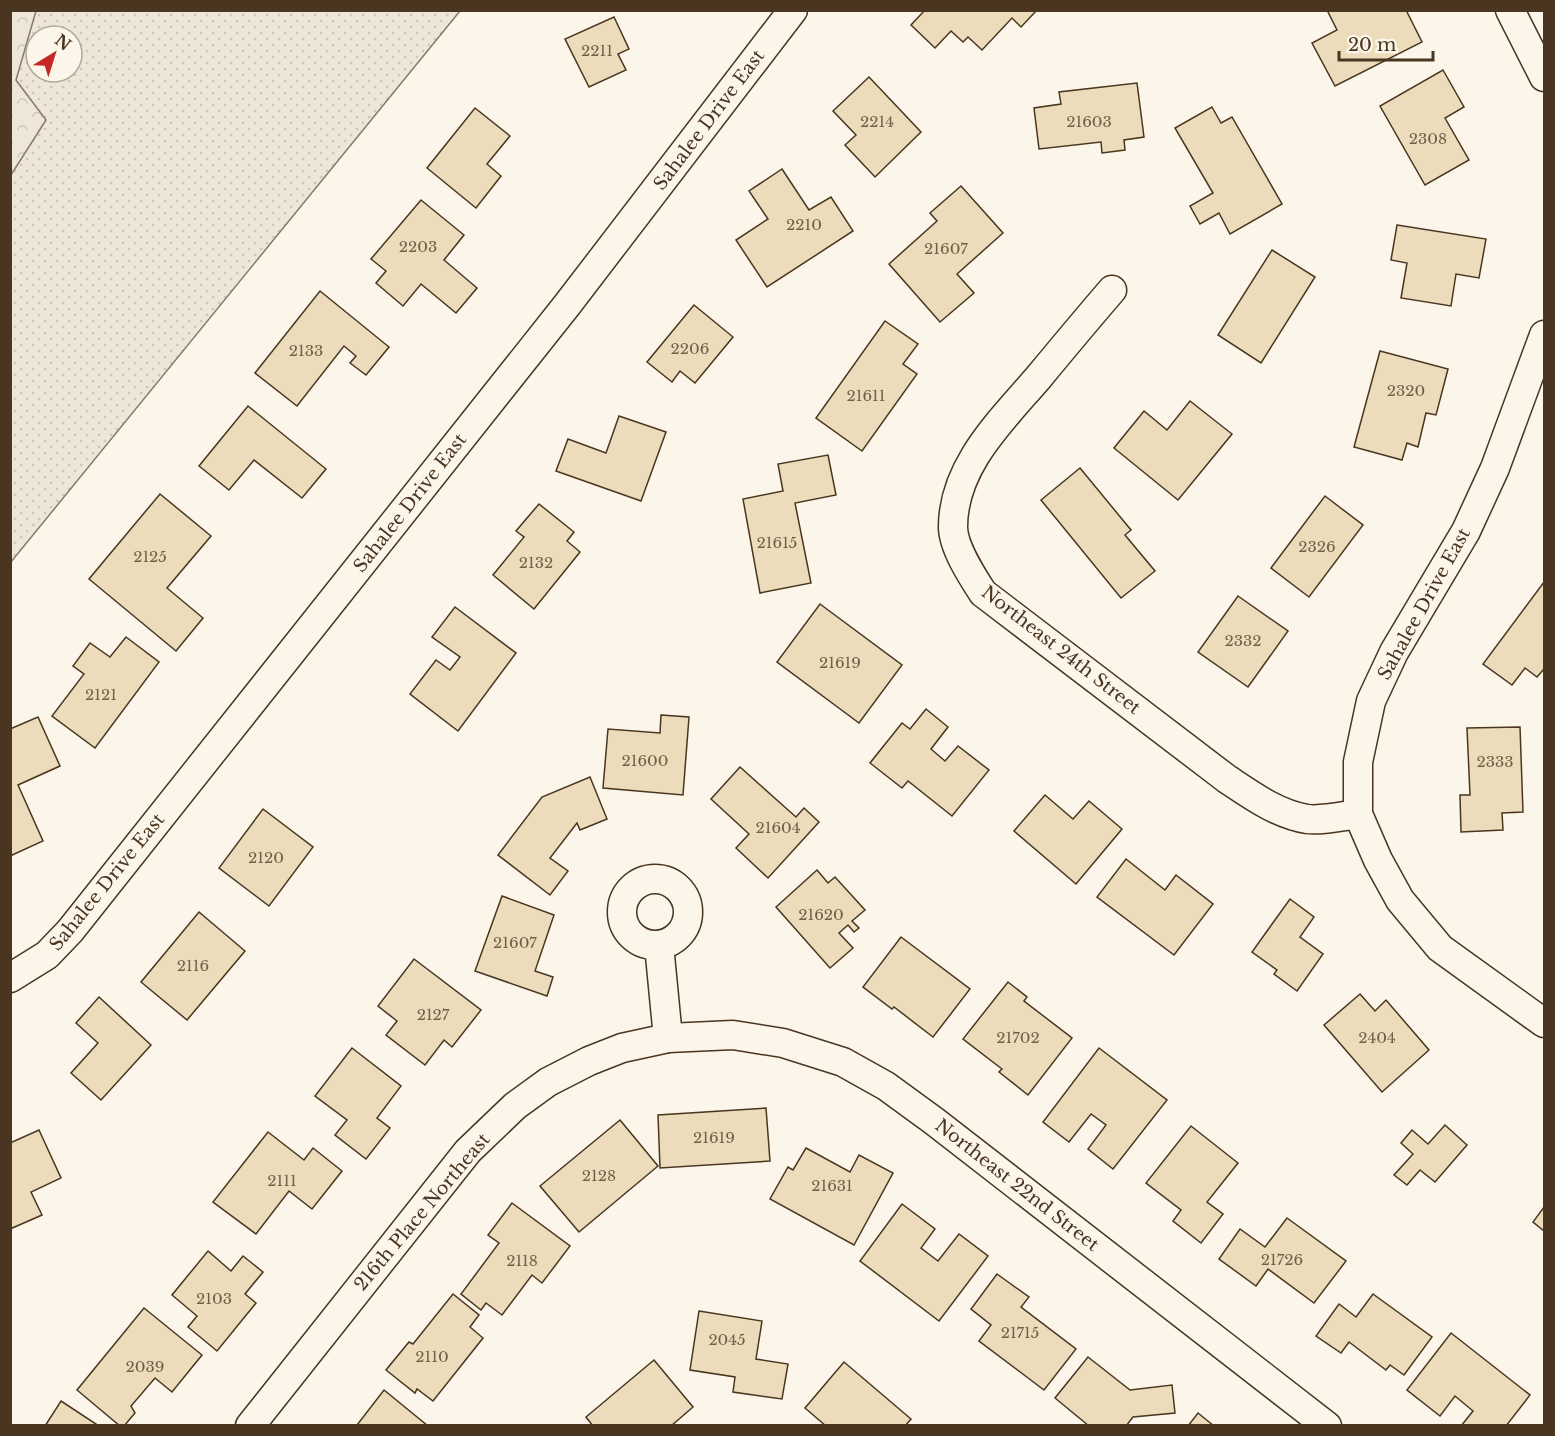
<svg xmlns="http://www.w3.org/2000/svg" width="1555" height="1436" viewBox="0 0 1555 1436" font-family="'Libre Baskerville',serif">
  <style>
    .grass { fill: url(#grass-dots); stroke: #887966; stroke-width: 1.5; fill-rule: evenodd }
    .forest { fill: url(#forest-crowns); stroke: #887966; stroke-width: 1.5 }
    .building { fill: #ecdcbc; stroke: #4a3520; stroke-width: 1.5 }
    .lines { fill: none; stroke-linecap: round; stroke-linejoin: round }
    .street-casing { stroke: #4a3520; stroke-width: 31 }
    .street { stroke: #fbf6e9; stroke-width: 28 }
    .labels { text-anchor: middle; stroke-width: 4.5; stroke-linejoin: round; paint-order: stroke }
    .number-label { font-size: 15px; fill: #725f47 }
    .street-label { font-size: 18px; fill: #4a3520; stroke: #fbf6e9 }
  </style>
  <defs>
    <pattern id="grass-dots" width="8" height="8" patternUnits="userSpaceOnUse" patternTransform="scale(1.5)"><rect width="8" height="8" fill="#ede6d9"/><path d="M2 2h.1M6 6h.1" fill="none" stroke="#cdc6ba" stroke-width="1.8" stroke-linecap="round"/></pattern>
    <pattern id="forest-crowns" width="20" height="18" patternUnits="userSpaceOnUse" patternTransform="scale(1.5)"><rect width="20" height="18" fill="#ede6d9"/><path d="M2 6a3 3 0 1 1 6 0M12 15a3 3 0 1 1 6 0" fill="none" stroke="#cdc6ba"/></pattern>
  </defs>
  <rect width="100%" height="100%" fill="#fbf6e9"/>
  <!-- grass -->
  <path class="grass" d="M11 11H460L11 562ZM36 36H72V72H36Z"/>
  <!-- forest -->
  <path class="forest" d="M11 10 36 11 16 80 46 120 11 175Z"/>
  <!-- building -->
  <g class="building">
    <path d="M925 10H1037L1021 27 1012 18 982 50 968 37 963 42 951 31 935 48 911 25Z"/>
    <path d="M1327 10H1406L1422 42 1335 86 1312 43 1337 30Z"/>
    <path d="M614 17 629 49 618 54 626 70 589 87 565 39Z"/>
    <path d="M1443 70 1464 107 1445 118 1469 160 1425 185 1380 106Z"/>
    <path d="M869 77 921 132 875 177 845 145 856 135 833 111Z"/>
    <path d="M1137 83 1144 137 1124 140 1125 150 1102 153 1101 142 1039 149 1034 108 1061 104 1059 92Z"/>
    <path d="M1212 107 1221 123 1232 117 1282 204 1230 234 1219 213 1200 224 1190 206 1213 193 1175 128Z"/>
    <path d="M475 108 510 136 487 164 501 176 476 208 427 168Z"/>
    <path d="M782 169 809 210 831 197 853 231 767 287 736 240 768 219 749 191Z"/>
    <path d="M961 186 1003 233 957 274 974 293 940 322 889 264 937 221 930 213Z"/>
    <path d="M421 200 464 235 444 260 477 288 456 313 421 284 403 306 376 283 386 271 371 259Z"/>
    <path d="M1397 225 1486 239 1479 278 1456 274 1451 306 1401 298 1407 263 1391 260Z"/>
    <path d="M1272 250 1315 277 1261 363 1218 335Z"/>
    <path d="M320 291 389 347 366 375 350 363 356 356 344 346 297 406 255 373Z"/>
    <path d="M694 305 733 337 695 383 680 371 672 382 647 362Z"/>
    <path d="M885 321 918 344 903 364 917 374 862 451 816 418Z"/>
    <path d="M1380 351 1448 369 1436 415 1426 413 1418 447 1407 443 1402 460 1354 447Z"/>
    <path d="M1190 401 1232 434 1178 500 1114 448 1144 411 1167 430Z"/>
    <path d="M248 406 326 469 302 498 254 460 229 490 199 466Z"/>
    <path d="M619 416 666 432 641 501 556 471 568 439 606 453Z"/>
    <path d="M828 455 836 495 795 503 811 583 760 593 743 499 783 491 778 464Z"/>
    <path d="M1080 468 1131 530 1125 535 1155 571 1121 598 1041 500Z"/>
    <path d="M160 494 211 536 167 588 203 618 176 651 89 579Z"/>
    <path d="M1325 496 1363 525 1309 597 1271 568Z"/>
    <path d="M539 504 574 532 567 541 580 552 534 609 493 575 524 537 516 531Z"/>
    <path d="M1544 582V669L1537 677 1525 668 1512 685 1483 664Z"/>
    <path d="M1238 596 1288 631 1248 687 1198 652Z"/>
    <path d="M820 604 902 665 859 723 777 662Z"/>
    <path d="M455 607 516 653 458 731 410 694 436 660 450 670 460 657 432 637Z"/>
    <path d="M126 637 159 662 95 748 52 716 84 674 73 666 90 643 110 657Z"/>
    <path d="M926 709 948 727 931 749 945 761 958 746 989 770 952 816 908 781 902 788 870 763 902 723 910 729Z"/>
    <path d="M661 715 689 717 683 795 603 788 608 729 660 733Z"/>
    <path d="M38 717 60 766 18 785 43 841 10 856V729Z"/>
    <path d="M1520 727 1523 812 1502 813 1503 830 1461 832 1460 795H1470L1467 728Z"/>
    <path d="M740 767 796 817 804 808 819 822 768 878 736 848 749 834 711 799Z"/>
    <path d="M590 777 607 819 580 830 577 823 550 858 568 871 550 895 498 855 542 797Z"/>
    <path d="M1045 795 1073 819 1089 801 1122 829 1076 884 1014 831Z"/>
    <path d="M263 809 313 847 269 906 219 868Z"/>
    <path d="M1126 859 1165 890 1176 875 1213 904 1174 955 1097 897Z"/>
    <path d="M817 870 828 883 835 877 865 910 852 921 859 928 854 932 848 925 839 933 853 948 830 968 776 907Z"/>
    <path d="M502 896 554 915 535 971 553 977 547 996 475 971Z"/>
    <path d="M1290 899 1314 917 1300 937 1323 954 1297 991 1274 974 1277 970 1252 952Z"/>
    <path d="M199 912 245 951 187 1020 141 982Z"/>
    <path d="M901 937 970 989 933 1037 894 1007 892 1009 863 987Z"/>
    <path d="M414 959 481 1010 452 1047 444 1040 425 1065 386 1035 397 1021 378 1006Z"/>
    <path d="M1008 982 1027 997 1024 1001 1072 1038 1028 1095 999 1072 1002 1069 963 1039Z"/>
    <path d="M1360 994 1375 1011 1386 1000 1429 1050 1382 1092 1324 1025Z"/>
    <path d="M99 997 151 1045 101 1100 71 1073 98 1043 76 1023Z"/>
    <path d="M352 1048 401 1086 377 1118 390 1128 366 1159 335 1135 347 1120 315 1096Z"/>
    <path d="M1099 1048 1167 1100 1113 1169 1088 1149 1106 1125 1091 1114 1069 1142 1043 1122Z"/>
    <path d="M766 1108 770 1161 660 1168 658 1115Z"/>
    <path d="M620 1120 658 1166 579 1232 540 1186Z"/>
    <path d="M1445 1125 1467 1145 1435 1182 1420 1170 1407 1185 1394 1175 1413 1154 1401 1143 1412 1130 1428 1144Z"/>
    <path d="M1191 1126 1238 1163 1207 1202 1223 1214 1201 1243 1173 1221 1181 1210 1146 1183Z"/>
    <path d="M39 1130 61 1178 31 1192 42 1215 10 1229V1143Z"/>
    <path d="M268 1132 304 1160 313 1148 342 1171 312 1209 289 1191 256 1234 213 1202Z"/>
    <path d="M806 1148 850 1172 859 1155 893 1173 854 1245 770 1199 788 1167 793 1170Z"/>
    <path d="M512 1203 570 1246 542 1283 532 1275 502 1315 486 1303 481 1310 461 1294 499 1243 488 1235Z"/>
    <path d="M902 1204 935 1229 921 1248 938 1261 959 1234 988 1256 939 1321 860 1261Z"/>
    <path d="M1544 1207V1231L1533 1222Z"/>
    <path d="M1287 1218 1346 1261 1314 1303 1268 1269 1256 1286 1219 1259 1240 1229 1265 1247Z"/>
    <path d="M208 1251 231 1271 243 1256 263 1272 245 1294 256 1303 217 1351 188 1327 197 1316 172 1295Z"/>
    <path d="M997 1274 1029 1297 1021 1307 1076 1349 1044 1390 979 1341 991 1325 971 1309Z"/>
    <path d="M453 1294 479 1315 470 1327 483 1338 433 1401 417 1389 415 1393 386 1370 409 1342 413 1344Z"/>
    <path d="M1373 1294 1432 1337 1404 1375 1390 1365 1386 1370 1349 1342 1341 1353 1316 1336 1339 1304 1356 1317Z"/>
    <path d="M144 1308 202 1355 172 1392 155 1378 131 1406 135 1413 124 1426H120L77 1390Z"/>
    <path d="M699 1311 762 1321 756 1359 788 1364 782 1399 733 1392 735 1377 690 1370Z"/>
    <path d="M1451 1333 1530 1395 1506 1426H1461L1473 1411 1455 1396 1440 1416 1407 1390Z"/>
    <path d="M1088 1357 1130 1390 1172 1385 1175 1413 1133 1417 1126 1426H1089L1055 1398Z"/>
    <path d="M654 1360 693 1407 671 1426H593L586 1417Z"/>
    <path d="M844 1362 911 1419 905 1426H826L805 1408Z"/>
    <path d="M384 1390 428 1426 357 1425Z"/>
    <path d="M61 1401 99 1426H45Z"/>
    <path d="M1198 1413 1214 1426H1188Z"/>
  </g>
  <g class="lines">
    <defs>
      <g id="street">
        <path d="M1510 10 1544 77"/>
        <path d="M1112 290C1087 319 1062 349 1038 378 1001 421 953 466 953 527 953 547 972 576 983 593L1227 779C1251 795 1277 814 1307 819 1322 821 1343 816 1358 814"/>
        <path d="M1544 335 1495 468 1466 531 1394 652 1371 701 1358 762V814L1378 860 1400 900 1440 948 1544 1023"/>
        <circle cx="655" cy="912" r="33"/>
        <path d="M659 945 668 1038"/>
        <path d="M10 978 47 955 70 931 567 305 793 10"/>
        <path d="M250 1426 468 1151 515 1106 548 1082 589 1061 622 1048 668 1038 733 1035 783 1043 843 1062 886 1086 934 1121 1327 1426"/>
      </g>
    </defs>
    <!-- street casing -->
    <use href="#street" class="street-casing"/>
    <!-- street -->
    <use href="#street" class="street"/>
  </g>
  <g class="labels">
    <!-- number labels -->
    <g class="number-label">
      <text x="597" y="56">2211</text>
      <text x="877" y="127">2214</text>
      <text x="1089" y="127">21603</text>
      <text x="1428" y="144">2308</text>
      <text x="804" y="230">2210</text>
      <text x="418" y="252">2203</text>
      <text x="946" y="254">21607</text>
      <text x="690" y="354">2206</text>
      <text x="306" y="356">2133</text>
      <text x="1406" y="396">2320</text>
      <text x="866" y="401">21611</text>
      <text x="777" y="548">21615</text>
      <text x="1317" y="552">2326</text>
      <text x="150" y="562">2125</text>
      <text x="536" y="568">2132</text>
      <text x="1243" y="646">2332</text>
      <text x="840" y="668">21619</text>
      <text x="101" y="700">2121</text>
      <text x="645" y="766">21600</text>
      <text x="1495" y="767">2333</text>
      <text x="778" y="833">21604</text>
      <text x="266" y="863">2120</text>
      <text x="821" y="920">21620</text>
      <text x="515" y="948">21607</text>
      <text x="193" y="971">2116</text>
      <text x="433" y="1020">2127</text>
      <text x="1018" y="1043">21702</text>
      <text x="1377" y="1043">2404</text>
      <text x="714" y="1143">21619</text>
      <text x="599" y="1181">2128</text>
      <text x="282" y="1186">2111</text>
      <text x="832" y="1191">21631</text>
      <text x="1282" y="1265">21726</text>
      <text x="522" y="1266">2118</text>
      <text x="214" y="1304">2103</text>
      <text x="1020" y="1338">21715</text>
      <text x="727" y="1345">2045</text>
      <text x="432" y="1362">2110</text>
      <text x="145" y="1372">2039</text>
    </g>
    <!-- street labels -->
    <g class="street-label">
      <text transform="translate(709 120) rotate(-53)" y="6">Sahalee Drive East</text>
      <text transform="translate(410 503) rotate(-52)" y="6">Sahalee Drive East</text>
      <text transform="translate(1424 604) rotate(-61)" y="6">Sahalee Drive East</text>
      <text transform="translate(1061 650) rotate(38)" y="6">Northeast 24th Street</text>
      <text transform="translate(107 882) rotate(-51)" y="6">Sahalee Drive East</text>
      <text transform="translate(1017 1185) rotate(38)" y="6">Northeast 22nd Street</text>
      <text transform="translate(422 1212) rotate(-50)" y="6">216th Place Northeast</text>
    </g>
  </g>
  <!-- border -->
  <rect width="1555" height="1436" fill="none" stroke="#4a3520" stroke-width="24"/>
  <!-- north arrow -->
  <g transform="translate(54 54) rotate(38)"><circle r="28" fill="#fbf6e9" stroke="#b4a999" stroke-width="1.5"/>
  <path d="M0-4.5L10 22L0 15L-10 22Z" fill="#c62828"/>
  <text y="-9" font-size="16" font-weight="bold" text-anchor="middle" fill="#4a3520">N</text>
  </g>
  <!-- scale -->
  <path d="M1339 51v9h94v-9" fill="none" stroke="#4a3520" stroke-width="3"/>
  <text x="1348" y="51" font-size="18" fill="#4a3520" stroke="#fbf6e9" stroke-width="4.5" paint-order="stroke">20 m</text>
</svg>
